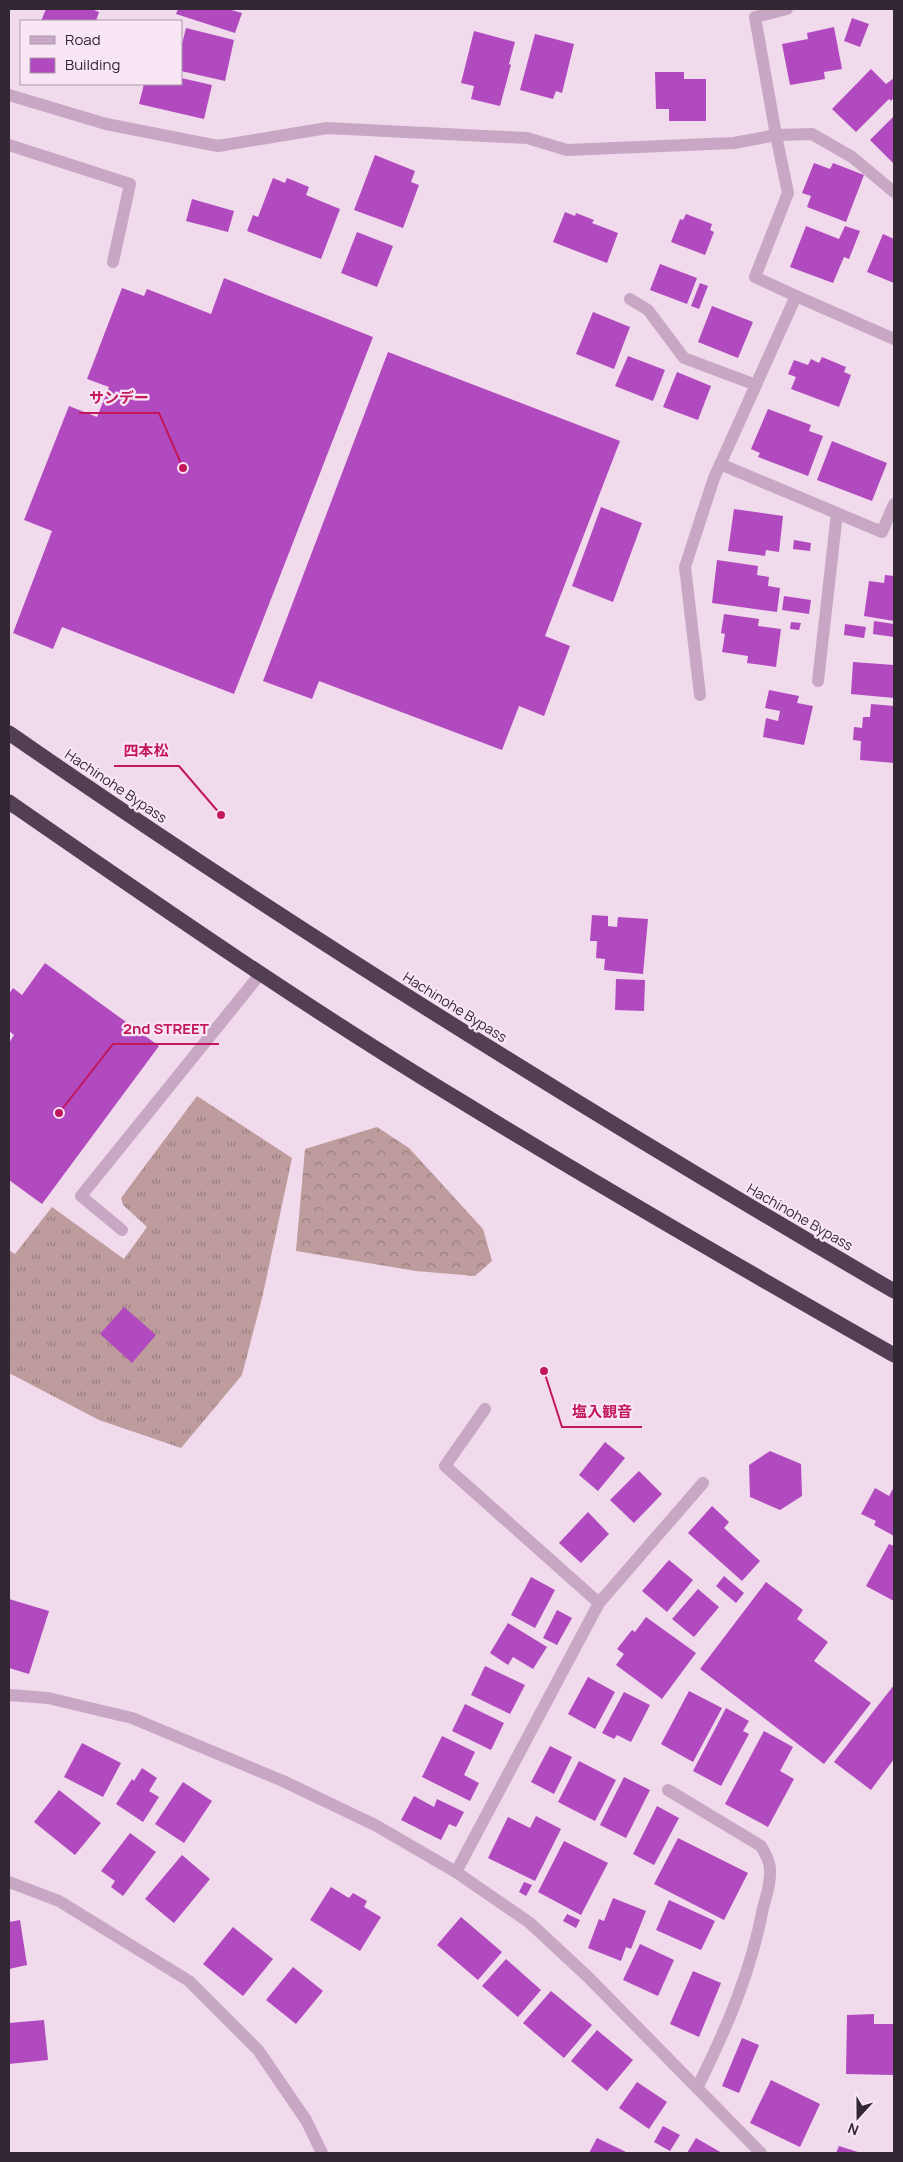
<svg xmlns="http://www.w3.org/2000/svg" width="903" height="2162" viewBox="0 0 903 2162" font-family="Manrope,'Noto Sans JP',sans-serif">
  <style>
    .grass { fill: url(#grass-tufts) }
    .forest { fill: url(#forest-crowns) }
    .building { fill: #b149bf }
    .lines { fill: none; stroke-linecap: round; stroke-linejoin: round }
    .minor { stroke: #c7a7c4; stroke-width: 12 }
    .highway { stroke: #533f54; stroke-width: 15 }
    .labels { text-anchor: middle; stroke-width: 4.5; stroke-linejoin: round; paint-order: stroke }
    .street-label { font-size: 14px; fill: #332734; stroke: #f8e6f5 }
    .leader { fill: none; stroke: #c2185b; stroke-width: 2 }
    .callout-dot { fill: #c2185b; stroke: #f8e6f5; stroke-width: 2 }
    .callout-label { font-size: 15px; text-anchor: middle; font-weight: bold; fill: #c2185b; stroke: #f8e6f5; stroke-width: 4.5; stroke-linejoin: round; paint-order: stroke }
  </style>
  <defs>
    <pattern id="grass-tufts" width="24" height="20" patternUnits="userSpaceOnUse" patternTransform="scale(1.25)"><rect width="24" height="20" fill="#be9b9c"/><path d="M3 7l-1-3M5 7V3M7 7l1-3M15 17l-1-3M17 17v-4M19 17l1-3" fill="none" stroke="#9b7e80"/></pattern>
    <pattern id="forest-crowns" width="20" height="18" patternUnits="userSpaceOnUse" patternTransform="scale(1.25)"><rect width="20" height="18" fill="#be9b9c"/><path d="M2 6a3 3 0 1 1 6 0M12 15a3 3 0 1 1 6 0" fill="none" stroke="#9b7e80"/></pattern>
  </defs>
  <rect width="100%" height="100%" fill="#f0daec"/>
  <!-- grass -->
  <path class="grass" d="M197 1096 292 1158 263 1294 242 1375 181 1448 99 1420 9 1373V1250L15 1254 52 1207 124 1259 147 1227 123 1205 121 1198Z"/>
  <!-- forest -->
  <path class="forest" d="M377 1127 409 1148 483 1229 492 1261 475 1276 416 1271 296 1251 305 1149Z"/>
  <!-- building -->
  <g class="building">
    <path d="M46 9H91L99 12 96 21H41Z"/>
    <path d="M178 9H228L242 13 235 33 176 14Z"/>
    <path d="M852 18 869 24 860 47 844 41Z"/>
    <path d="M834 27 842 69 824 72 825 79 790 85 782 44 808 39 807 33Z"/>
    <path d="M186 28 234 40 225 81 181 71V48Z"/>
    <path d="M474 31 515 42 509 64 511 65 500 106 471 99 474 86 461 83Z"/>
    <path d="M535 34 574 44 562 93 556 91 553 99 520 90Z"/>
    <path d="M871 69 886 84 894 78V97L891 101 889 99 856 132 832 109Z"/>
    <path d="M655 72H684V79H706V121H669V109H656Z"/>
    <path d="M181 78 212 85 204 119 139 104 144 84H181Z"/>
    <path d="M894 116V164L870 140Z"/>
    <path d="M375 155 415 171 411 182 419 185 403 228 354 210Z"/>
    <path d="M814 163 830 169 833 163 864 175 846 222 807 207 811 196 802 193Z"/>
    <path d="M273 178 285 183 287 178 309 187 306 195 340 209 321 259 247 231 253 215 258 217Z"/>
    <path d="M192 199 234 211 228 232 186 221Z"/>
    <path d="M565 212 575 216 576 213 594 220 592 223 618 233 607 263 553 242Z"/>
    <path d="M686 214 712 224 710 230 714 232 705 255 671 242 680 219 683 220Z"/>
    <path d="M806 226 839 239 845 226 860 231 849 259 844 257 833 283 790 267Z"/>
    <path d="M357 232 393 246 377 287 341 273Z"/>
    <path d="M883 234 894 239V283L867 272Z"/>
    <path d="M660 264 697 278 687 304 650 290Z"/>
    <path d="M224 278 373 337 234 694 62 627 53 649 13 633 52 531 24 520 69 406 97 417 109 387 87 379 122 288 144 296 147 289 211 314Z"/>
    <path d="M700 283 708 286 699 309 691 306Z"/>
    <path d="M712 306 753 322 738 358 698 342Z"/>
    <path d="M593 312 630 327 614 369 576 354Z"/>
    <path d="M388 352 620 441 545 636 570 646 544 716 519 706 502 750 319 681 312 699 263 681Z"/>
    <path d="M628 356 665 370 653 401 615 386Z"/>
    <path d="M822 357 846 367 844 372 851 375 839 407 791 389 796 377 788 374 794 360 808 365 811 359 819 363Z"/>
    <path d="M677 372 711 386 698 420 663 407Z"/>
    <path d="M768 409 811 425 809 431 823 436 808 476 758 457 760 453 751 449Z"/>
    <path d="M832 441 887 463 872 501 817 480Z"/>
    <path d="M601 507 642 523 613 602 572 586Z"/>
    <path d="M734 509 783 516 779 552 766 550 765 556 728 551Z"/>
    <path d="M794 540 811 543 810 551 793 549Z"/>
    <path d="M717 560 758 566 757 575 769 577 768 586 780 588 777 612 712 603Z"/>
    <path d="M885 575 894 576V621L864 616 869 581 884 583Z"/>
    <path d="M784 596 811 600 809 614 782 610Z"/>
    <path d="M724 614 759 619 758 626 781 629 776 667 747 663 748 656 722 652 725 634 721 633Z"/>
    <path d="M874 621 894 624V637L873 634Z"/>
    <path d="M791 622 801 623 799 630 790 629Z"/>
    <path d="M845 624 866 627 864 638 844 635Z"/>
    <path d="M853 662 894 665V698L851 694Z"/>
    <path d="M769 690 799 696 797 703 813 706 804 745 763 737 766 718 778 721 780 711 765 708Z"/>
    <path d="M871 704 894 706V763L860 760 861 741 853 740 854 727 862 728 863 717H870Z"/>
    <path d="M592 915 608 916V926L617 927 618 917 648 919 643 974 604 970 605 959 596 958 597 941H590Z"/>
    <path d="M45 963 159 1046 42 1204 9 1180V1043L14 1035 9 1031V994L13 988 22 995Z"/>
    <path d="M616 979 645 980 644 1011 615 1010Z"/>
    <path d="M124 1307 156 1335 132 1363 100 1334Z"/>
    <path d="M605 1442 625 1458 598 1491 579 1475Z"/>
    <path d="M770 1451 801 1464 802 1496 780 1510 750 1497 749 1465Z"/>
    <path d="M639 1471 662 1494 634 1523 610 1500Z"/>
    <path d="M894 1487V1536L874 1525 876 1521 861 1514 875 1488 889 1496Z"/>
    <path d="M712 1506 729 1522 724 1528 760 1561 742 1581 688 1533Z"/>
    <path d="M588 1512 609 1534 581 1563 559 1543Z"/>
    <path d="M889 1544 894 1546V1601L866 1586Z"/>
    <path d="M669 1560 693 1580 667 1612 642 1591Z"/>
    <path d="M724 1576 744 1593 736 1603 716 1586Z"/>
    <path d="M531 1577 555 1590 535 1628 511 1615Z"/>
    <path d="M766 1582 803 1610 797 1619 828 1642 814 1661 871 1703 824 1764 700 1669Z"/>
    <path d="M698 1589 719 1607 694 1637 672 1619Z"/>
    <path d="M9 1599 49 1611 29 1674 9 1668Z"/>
    <path d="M557 1610 572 1618 557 1645 543 1638Z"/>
    <path d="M646 1617 696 1653 662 1699 616 1665 624 1654 617 1649 632 1630 635 1632Z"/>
    <path d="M508 1623 547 1647 533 1669 513 1657 508 1665 490 1653Z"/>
    <path d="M485 1666 525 1685 510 1714 471 1695Z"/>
    <path d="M588 1677 615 1692 595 1729 568 1714Z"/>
    <path d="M894 1685V1759L871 1790 834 1762Z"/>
    <path d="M689 1691 722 1708 693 1762 661 1744Z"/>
    <path d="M624 1692 650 1705 631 1742 617 1735 614 1739 602 1733Z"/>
    <path d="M465 1704 504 1723 491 1750 452 1731Z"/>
    <path d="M726 1708 749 1721 743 1731 749 1734 721 1786 693 1771Z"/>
    <path d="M764 1731 793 1747 780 1771 794 1779 768 1827 725 1804Z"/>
    <path d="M442 1736 475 1752 464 1775 479 1783 470 1801 422 1777Z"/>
    <path d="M82 1743 121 1763 103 1797 64 1777Z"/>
    <path d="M550 1746 572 1757 554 1794 531 1782Z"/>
    <path d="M579 1761 616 1780 595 1821 558 1802Z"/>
    <path d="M142 1768 157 1778 149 1791 159 1797 143 1822 116 1804 132 1779 134 1781Z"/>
    <path d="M624 1777 650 1790 626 1838 600 1825Z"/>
    <path d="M183 1782 212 1801 184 1843 155 1824Z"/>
    <path d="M59 1790 101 1823 75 1855 34 1822Z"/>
    <path d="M414 1796 434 1807 437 1799 464 1812 456 1827 449 1824 441 1840 401 1820Z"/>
    <path d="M657 1806 679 1818 654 1865 633 1854Z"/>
    <path d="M536 1816 561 1829 535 1881 488 1858 508 1817 530 1828Z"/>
    <path d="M130 1833 156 1852 123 1896 111 1887 115 1881 101 1871Z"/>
    <path d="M678 1838 748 1873 724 1920 654 1884Z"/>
    <path d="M564 1841 608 1863 581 1915 538 1892Z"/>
    <path d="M182 1855 210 1879 174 1923 145 1899Z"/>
    <path d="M524 1882 532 1885 526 1896 519 1892Z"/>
    <path d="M331 1887 349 1898 353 1893 367 1901 364 1907 381 1917 360 1951 310 1920Z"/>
    <path d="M613 1898 646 1911 631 1949 626 1947 621 1961 588 1948 599 1919 604 1921Z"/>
    <path d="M669 1900 715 1921 701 1950 656 1930Z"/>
    <path d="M567 1914 580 1920 576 1928 563 1921Z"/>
    <path d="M461 1917 502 1952 478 1980 437 1945Z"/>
    <path d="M20 1920 27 1965 9 1969V1922Z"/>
    <path d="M233 1927 273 1959 243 1996 203 1964Z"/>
    <path d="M640 1944 674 1960 658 1996 623 1980Z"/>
    <path d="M506 1959 541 1990 518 2017 482 1986Z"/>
    <path d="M293 1967 323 1991 296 2024 266 2000Z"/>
    <path d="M693 1971 721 1983 699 2037 670 2024Z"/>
    <path d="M551 1991 592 2025 564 2058 523 2023Z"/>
    <path d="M874 2014V2024H894V2075L846 2074 847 2015Z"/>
    <path d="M44 2020 48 2060 9 2064V2023Z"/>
    <path d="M597 2030 633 2060 607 2091 571 2061Z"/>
    <path d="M742 2038 759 2045 739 2093 722 2086Z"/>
    <path d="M771 2080 820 2104 800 2147 750 2123Z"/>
    <path d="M637 2082 667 2102 649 2129 619 2108Z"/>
    <path d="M663 2126 680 2135 670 2151 654 2142Z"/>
    <path d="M597 2138 628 2153H589Z"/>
    <path d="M696 2138 722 2153H687Z"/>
    <path d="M839 2146 861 2153H836Z"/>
  </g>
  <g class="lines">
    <!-- minor -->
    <g class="minor">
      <path d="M787 9 755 17 776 135 812 134 852 157 894 192"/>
      <path d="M9 95 106 124 218 146 327 128 527 138 567 150 734 143 776 135 788 193 755 277 796 296 714 478 685 567 700 695"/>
      <path d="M9 145 130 184 113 262"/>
      <path d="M796 296 894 339"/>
      <path d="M630 299 648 310 684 358 756 385"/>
      <path d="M720 464 882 532 894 504"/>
      <path d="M818 681 837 513"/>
      <path d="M122 1230 81 1196 261 973"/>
      <path d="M485 1409 445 1466 599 1603"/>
      <path d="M9 1695 48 1698 132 1718 283 1781 375 1825 456 1872 530 1923 588 1977 761 2153"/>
      <path d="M668 1790 761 1846C766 1855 771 1863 770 1874 770 1886 766 1897 763 1908 751 1972 726 2030 697 2088"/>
      <path d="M456 1872 599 1603 703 1483"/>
      <path d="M9 1882 59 1901 189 1981 258 2050 306 2120 322 2153"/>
    </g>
    <!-- highway -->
    <g class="highway">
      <path d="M9 733C296 932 592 1115 894 1291"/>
      <path d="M9 802C158 905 308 1009 464 1103 606 1190 750 1273 894 1355"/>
    </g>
  </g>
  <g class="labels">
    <!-- street labels -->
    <g class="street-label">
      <text transform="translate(116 786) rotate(34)" y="5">Hachinohe Bypass</text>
      <text transform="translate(455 1007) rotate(32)" y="5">Hachinohe Bypass</text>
      <text transform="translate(800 1217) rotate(30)" y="5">Hachinohe Bypass</text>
    </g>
  </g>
  <!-- callouts -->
  <path class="leader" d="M183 468L159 413H79M221 815L179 766H114M59 1113L113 1044H219M544 1371L562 1427H642"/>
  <g class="callout-dot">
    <circle cx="183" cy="468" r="5"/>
    <circle cx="221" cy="815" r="5"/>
    <circle cx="59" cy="1113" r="5"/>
    <circle cx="544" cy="1371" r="5"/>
  </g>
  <g class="callout-label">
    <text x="119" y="403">サンデー</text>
    <text x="146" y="756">四本松</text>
    <text x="166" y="1034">2nd STREET</text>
    <text x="602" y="1417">塩入観音</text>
  </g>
  <!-- border -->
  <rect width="903" height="2162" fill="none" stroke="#332734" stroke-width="20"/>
  <!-- legend -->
  <rect x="20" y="20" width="162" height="65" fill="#f8e6f5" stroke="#a99aa8"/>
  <rect x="30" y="36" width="25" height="8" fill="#c7a7c4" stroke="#a99aa8"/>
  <text x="65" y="45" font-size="15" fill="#332734">Road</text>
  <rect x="30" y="58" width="25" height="15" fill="#b149bf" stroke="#a99aa8"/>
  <text x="65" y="70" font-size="15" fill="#332734">Building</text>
  <!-- north arrow -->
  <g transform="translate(858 2117) rotate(201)" stroke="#f8e6f5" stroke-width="4" paint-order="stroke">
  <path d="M0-4L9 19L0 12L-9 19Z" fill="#332734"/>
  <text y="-8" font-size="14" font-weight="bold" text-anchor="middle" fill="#332734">N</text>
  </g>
</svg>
